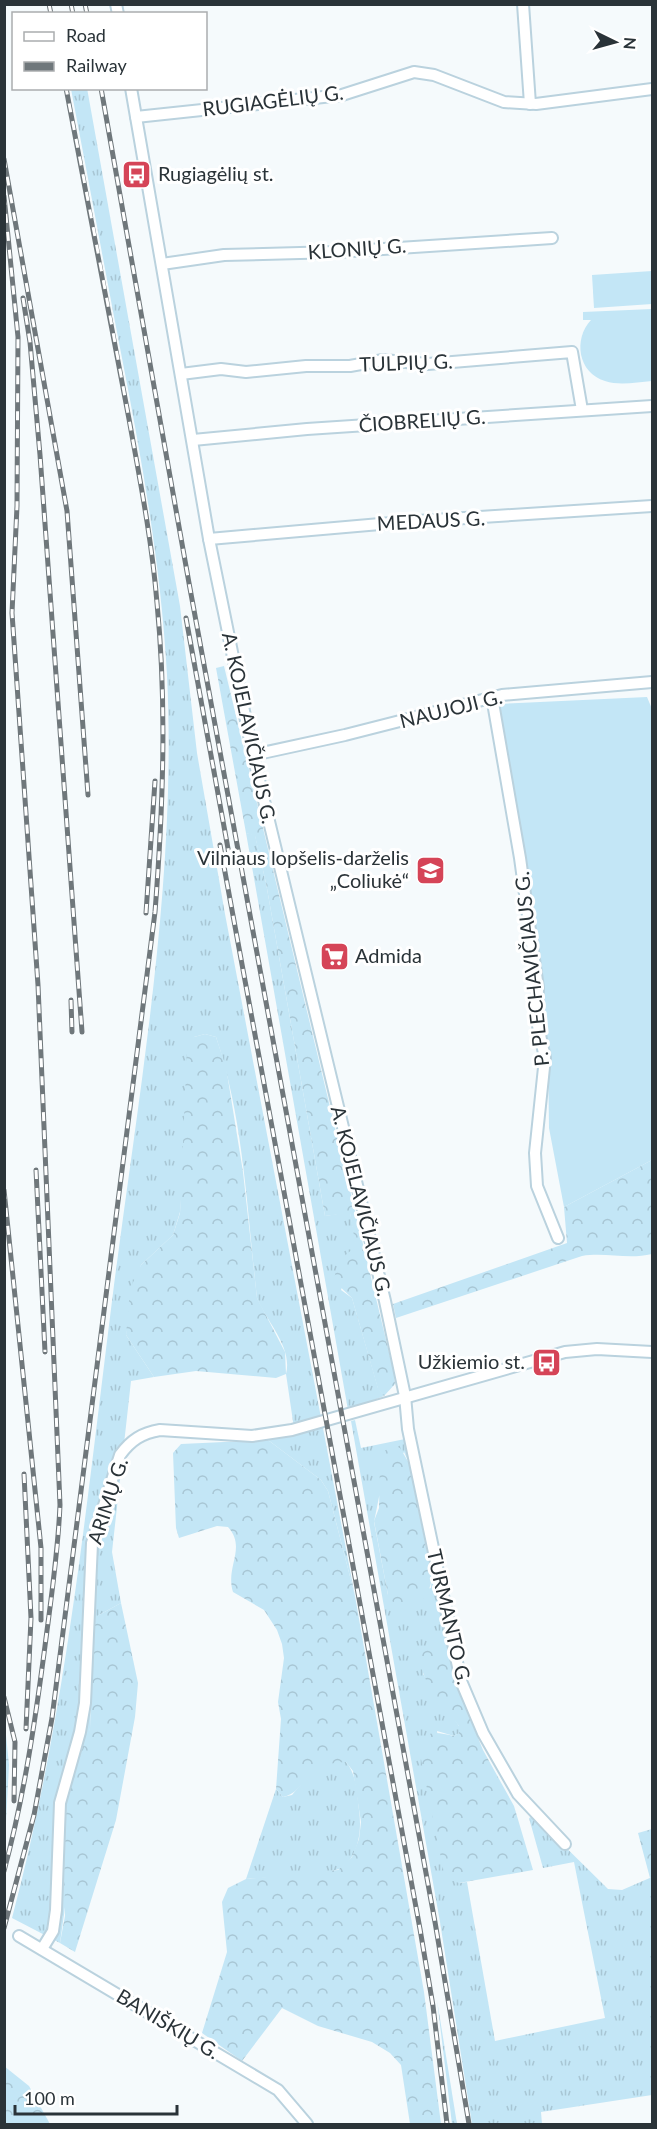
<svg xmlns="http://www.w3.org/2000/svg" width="657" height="2129" viewBox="0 0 657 2129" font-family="Lato,sans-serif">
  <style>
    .grass { fill: url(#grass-tufts) }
    .forest { fill: url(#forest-crowns) }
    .garden { fill: #c3e6f6 }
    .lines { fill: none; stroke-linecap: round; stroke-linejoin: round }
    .minor-casing { stroke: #bad2de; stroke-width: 14 }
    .minor { stroke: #fff; stroke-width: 10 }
    .rail-casing { stroke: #6f777b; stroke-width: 5 }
    .rail { stroke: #fff; stroke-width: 3; stroke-dasharray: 9; stroke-linecap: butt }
    .labels { text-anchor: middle; stroke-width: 6; stroke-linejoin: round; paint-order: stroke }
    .street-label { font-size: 20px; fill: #2a3338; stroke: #fff }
    .poi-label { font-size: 20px; fill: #2a3338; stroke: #fff; text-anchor: start }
  </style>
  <defs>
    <pattern id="grass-tufts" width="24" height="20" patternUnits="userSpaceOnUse" patternTransform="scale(1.5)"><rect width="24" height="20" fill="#c3e6f6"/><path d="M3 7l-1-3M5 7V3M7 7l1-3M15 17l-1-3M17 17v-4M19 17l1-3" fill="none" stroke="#a8c6d4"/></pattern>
    <pattern id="forest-crowns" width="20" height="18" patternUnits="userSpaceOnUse" patternTransform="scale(1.5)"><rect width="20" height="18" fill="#c3e6f6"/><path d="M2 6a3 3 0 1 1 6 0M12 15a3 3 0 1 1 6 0" fill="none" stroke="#a8c6d4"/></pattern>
  </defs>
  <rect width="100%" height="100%" fill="#f5fafc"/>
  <!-- grass -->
  <g class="grass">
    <path d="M87 88 180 606 197 753 225 914 355 1596 328 1491 321 1480 268 1440 295 1435 286 1374C293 1347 266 1321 257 1298 247 1212 244 1120 216 1037L205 1034 194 1037 180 1212 173 1235 141 1265 126 1335 154 1377 131 1381 112 1552 121 1603 99 1615 91 1634 90 1728 60 1943 12 1918C67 1711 87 1497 114 1285 140 1084 177 879 167 675 161 566 142 460 121 353 104 265 88 177 71 89Z"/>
    <path d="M246 833 255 835 266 883 325 1216 350 1212 357 1248 341 1290 352 1298 378 1388 384 1396 348 1410Z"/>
    <path d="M355 1420 361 1448 405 1439 409 1463 404 1452 379 1497 374 1522 388 1595 431 1588 432 1576 448 1645H428L423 1674 459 1726V1733L454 1736 437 1731 459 1883 467 1882 495 2041 605 2018 574 1862 543 1868 529 1818 534 1816 608 1889 622 1890 652 1877V2095L541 2112 542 2124H472L440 1922 351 1421Z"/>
    <path d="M332 1762H346C357 1775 357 1794 359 1810 362 1830 359 1858 339 1869 329 1874 261 1878 246 1879L276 1789 283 1797 292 1795 313 1770Z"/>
    <path d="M437 2000 457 2124H452Z"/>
  </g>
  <!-- forest -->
  <g class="forest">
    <path d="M224 666 394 1373 395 1384 384 1396 378 1389 352 1298 334 1281C336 1264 342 1256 356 1247L350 1213 325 1216 266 883 255 836 246 833 216 668Z"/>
    <path d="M205 1034 216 1037 226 1067 243 1172 257 1298 285 1352 286 1374 276 1378 196 1371 154 1377 126 1335 130 1289 141 1265 173 1235 180 1213 187 1049 194 1037Z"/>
    <path d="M652 1160V1254C628 1260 606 1252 582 1256L396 1318 393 1304 567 1243 564 1207Z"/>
    <path d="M268 1440 321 1480 328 1491 355 1596 424 1992 441 2124H410L401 2065 390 2053 372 2042 318 2026 282 2008 242 2061 202 2033 227 1952 222 1902 228 1888 246 1879 338 1870 352 1857 359 1839 361 1822 353 1771 346 1762C303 1763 307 1792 283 1797L276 1789 281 1719 278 1702 284 1658 282 1644 277 1630 264 1610 233 1592C225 1567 247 1548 228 1527L217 1526 179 1538 176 1528 173 1453 181 1444Z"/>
    <path d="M391 1446 400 1448 409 1463 432 1576C430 1592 426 1598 413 1606L393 1602 388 1595 374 1521 379 1508 380 1460 382 1453Z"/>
    <path d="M121 1603 138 1683 135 1717 116 1820 75 1952 60 1943 65 1916 64 1821 66 1805 90 1728 93 1621 99 1615Z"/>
    <path d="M428 1645H448L471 1721 483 1750 514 1806 533 1870 459 1883 445 1878 420 1754C423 1728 434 1732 454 1736L459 1733V1726C443 1705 418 1680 420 1652Z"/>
    <path d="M5 1725 9 1765 5 1841Z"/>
    <path d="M652 1829V1877L650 1878 638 1833Z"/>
    <path d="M4 2066 29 2086 50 2124H5Z"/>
  </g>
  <!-- garden -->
  <g class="garden">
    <path d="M652 271V304L594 308 592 275Z"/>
    <path d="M652 309V381C637 382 620 386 605 381 578 373 573 339 591 320H583V312Z"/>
    <path d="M647 697 652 709V1160L564 1207 549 1128 548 1051 541 1022 540 981 500 704Z"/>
  </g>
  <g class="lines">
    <defs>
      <g id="minor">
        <path d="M116 4 118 14"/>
        <path d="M523 4 530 104"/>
        <path d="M131 88 209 539 253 755 385 1301 405 1396 408 1429 461 1681 483 1733 518 1794 565 1844"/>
        <path d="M136 117 342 95 414 72 434 75 504 102 536 104 652 89"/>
        <path d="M162 264 224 255 337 252 552 238"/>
        <path d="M181 374 221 369 246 372 306 366H350L383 360 428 364 572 352 582 410"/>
        <path d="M193 440 307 429 652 406"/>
        <path d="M209 539 403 522 652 506"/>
        <path d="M492 697 520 858 538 988 537 1021 545 1058 535 1153 537 1186 558 1238"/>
        <path d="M253 755 345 735 502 695 652 682"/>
        <path d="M19 1936 278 2090 307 2124"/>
        <path d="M42 1949 53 1931 56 1910 60 1803 80 1732 85 1703 92 1543 120 1455C131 1440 142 1433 160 1430L252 1436 292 1430 565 1352 597 1349 652 1352"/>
      </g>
    </defs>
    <!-- minor casing -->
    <use href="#minor" class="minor-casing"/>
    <!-- minor -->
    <use href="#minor" class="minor"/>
    <defs>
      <g id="rail">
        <path d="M49 4 51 14"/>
        <path d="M71 4 73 14"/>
        <path d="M85 4 87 14"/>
        <path d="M101 88 189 583 435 1922 469 2124"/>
        <path d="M4 159 67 511 88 795"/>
        <path d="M4 196 18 337 17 506 12 613 38 985 60 1505C58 1553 51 1599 45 1646 35 1722 24 1797 4 1871"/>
        <path d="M23 298 30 342 40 455 82 1032"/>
        <path d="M186 618 229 854"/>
        <path d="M220 845 420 1929 433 2006 447 2124"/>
        <path d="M146 913 155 781"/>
        <path d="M71 1000 72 1032"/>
        <path d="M36 1170 45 1352"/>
        <path d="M4 1190 41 1548V1620"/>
        <path d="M24 1474 31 1618 26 1729"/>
        <path d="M4 1697 15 1742 14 1801"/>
        <path d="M4 1928 34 1815 52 1718 155 912C163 809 167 706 157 603 152 541 140 480 129 419 109 309 88 199 66 88"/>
      </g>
    </defs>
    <!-- rail casing -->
    <use href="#rail" class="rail-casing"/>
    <!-- rail -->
    <use href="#rail" class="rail"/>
  </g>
  <!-- icons -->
  <defs>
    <symbol id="bus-square" viewBox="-11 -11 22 22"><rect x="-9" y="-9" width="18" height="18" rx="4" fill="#d54457" stroke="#fff"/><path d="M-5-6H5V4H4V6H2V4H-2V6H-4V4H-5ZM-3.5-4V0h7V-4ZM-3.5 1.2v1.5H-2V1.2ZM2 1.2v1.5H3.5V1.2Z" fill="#fff"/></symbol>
    <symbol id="school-square" viewBox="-11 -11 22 22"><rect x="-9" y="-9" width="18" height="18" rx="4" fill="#d54457" stroke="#fff"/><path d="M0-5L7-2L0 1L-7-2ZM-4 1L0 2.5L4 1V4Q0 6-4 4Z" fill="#fff"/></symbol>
    <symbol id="supermarket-square" viewBox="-11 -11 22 22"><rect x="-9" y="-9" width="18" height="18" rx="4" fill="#d54457" stroke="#fff"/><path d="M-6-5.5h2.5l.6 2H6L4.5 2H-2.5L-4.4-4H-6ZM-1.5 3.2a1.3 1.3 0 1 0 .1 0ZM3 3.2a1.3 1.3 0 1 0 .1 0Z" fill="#fff"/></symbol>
  </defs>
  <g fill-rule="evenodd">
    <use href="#bus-square" x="120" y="158" width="33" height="33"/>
    <use href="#school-square" x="414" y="854" width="33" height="33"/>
    <use href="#supermarket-square" x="318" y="940" width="33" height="33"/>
    <use href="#bus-square" x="530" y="1346" width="33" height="33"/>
  </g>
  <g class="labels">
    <!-- street labels -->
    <g class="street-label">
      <text transform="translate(273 101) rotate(-7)" y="7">RUGIAGĖLIŲ G.</text>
      <text transform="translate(357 249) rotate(-4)" y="7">KLONIŲ G.</text>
      <text transform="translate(406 363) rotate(-2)" y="7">TULPIŲ G.</text>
      <text transform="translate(422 421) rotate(-4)" y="7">ČIOBRELIŲ G.</text>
      <text transform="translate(431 521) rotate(-3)" y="7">MEDAUS G.</text>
      <text transform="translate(451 709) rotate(-14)" y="7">NAUJOJI G.</text>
      <text transform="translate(249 728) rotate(78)" y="7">A. KOJELAVIČIAUS G.</text>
      <text transform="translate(532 969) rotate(-96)" y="7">P. PLECHAVIČIAUS G.</text>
      <text transform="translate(361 1201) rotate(76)" y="7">A. KOJELAVIČIAUS G.</text>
      <text transform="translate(108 1501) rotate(-72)" y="7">ARIMŲ G.</text>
      <text transform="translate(449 1617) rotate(77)" y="7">TURMANTO G.</text>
      <text transform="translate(168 2024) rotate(31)" y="7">BANIŠKIŲ G.</text>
    </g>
    <!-- poi labels -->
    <g class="poi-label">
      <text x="158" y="181">Rugiagėlių st.</text>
      <text x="409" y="865" text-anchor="end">Vilniaus lopšelis-darželis<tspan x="409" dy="23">„Coliukė“</tspan></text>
      <text x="355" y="963">Admida</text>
      <text x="525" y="1369" text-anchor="end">Užkiemio st.</text>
    </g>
  </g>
  <!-- border -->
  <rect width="657" height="2129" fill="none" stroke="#2a3338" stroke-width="12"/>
  <!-- legend -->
  <rect x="12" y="12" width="195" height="78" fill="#ffffff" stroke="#aaadaf" stroke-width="1.5"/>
  <rect x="24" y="32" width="30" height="9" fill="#ffffff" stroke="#aaadaf" stroke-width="1.5"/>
  <text x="66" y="42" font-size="18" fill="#2a3338">Road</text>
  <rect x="24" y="62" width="30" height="9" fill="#6f777b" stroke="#aaadaf" stroke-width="1.5"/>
  <text x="66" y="72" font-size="18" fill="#2a3338">Railway</text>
  <!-- north arrow -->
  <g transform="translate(615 42) rotate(95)" stroke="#ffffff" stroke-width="4.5" paint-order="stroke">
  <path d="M0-4.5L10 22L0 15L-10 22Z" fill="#2a3338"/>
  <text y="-9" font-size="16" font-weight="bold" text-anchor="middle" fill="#2a3338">N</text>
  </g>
  <!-- scale -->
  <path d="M15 2105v9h162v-9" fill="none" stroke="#2a3338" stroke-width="3"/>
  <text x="24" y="2105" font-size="18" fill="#2a3338" stroke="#ffffff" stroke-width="4.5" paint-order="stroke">100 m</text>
</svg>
